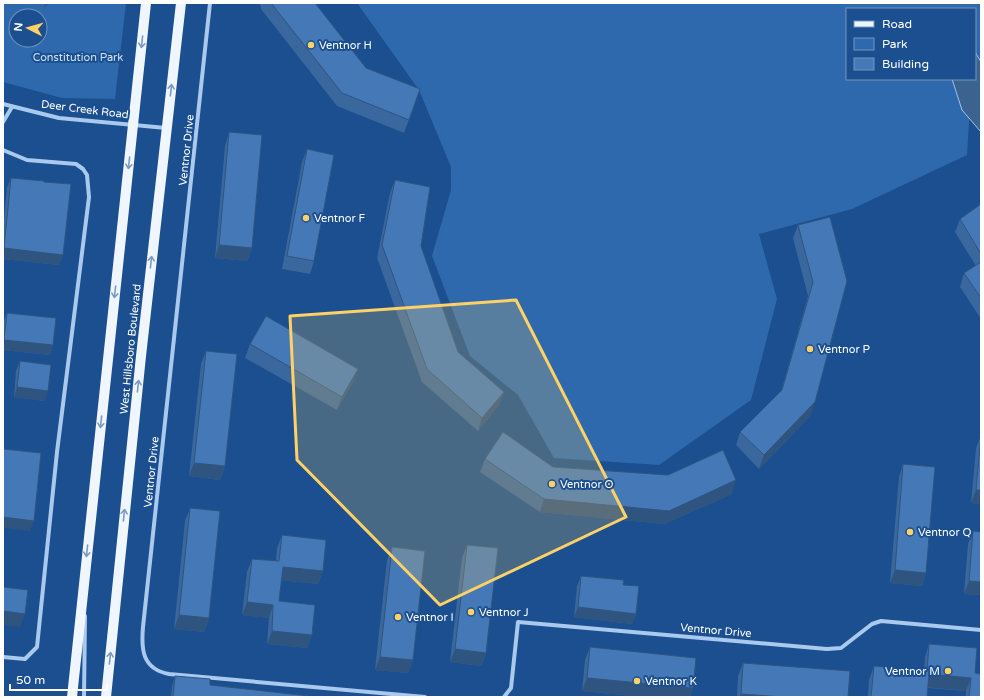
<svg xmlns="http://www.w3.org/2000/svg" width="984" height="700" viewBox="0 0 984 700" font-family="'Varela Round',sans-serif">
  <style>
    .green { fill: #2e69ad; fill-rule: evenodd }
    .water { fill: #3c6290; stroke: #9cc4f0 }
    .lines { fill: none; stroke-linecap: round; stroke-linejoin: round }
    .minor { stroke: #a9c9ee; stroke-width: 4 }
    .primary { stroke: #f0f6ff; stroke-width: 10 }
    .wall { fill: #3a679d }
    .shaded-wall { fill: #305480 }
    .building { fill: #4478b7; stroke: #305480 }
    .oneway { stroke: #7b9ac1 }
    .marked { fill: #ffd166; fill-opacity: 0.2; stroke: #ffd166; stroke-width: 3; stroke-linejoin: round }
    .poi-dot { fill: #ffd166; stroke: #1b4f8f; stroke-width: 1.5 }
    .labels { text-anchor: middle; stroke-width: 4; stroke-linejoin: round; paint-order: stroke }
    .poi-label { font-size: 11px; fill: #fff; stroke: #1b4f8f; text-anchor: start }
    .park-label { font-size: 11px; fill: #cfe3fa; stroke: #1b4f8f }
    .street-label { font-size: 11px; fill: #fff; stroke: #1b4f8f }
  </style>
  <rect width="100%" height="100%" fill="#1b4f8f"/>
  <!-- green -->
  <g class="green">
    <path d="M3 3H126L115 99 62 98 3 82ZM16 16H40V40H16Z"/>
    <path d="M357 3H981V99L970 107 967 155 852 209 759 234 777 299 751 400 659 465 554 458 518 395 470 356 432 256 451 190V167L419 90ZM847 9H975V79H847Z"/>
  </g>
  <!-- water -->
  <path class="water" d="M975 52 981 62V132L962 110 952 79H975Z"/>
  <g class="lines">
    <!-- minor -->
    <g class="minor">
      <path d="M210 3 143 627C141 649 142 669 169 674L425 697"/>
      <path d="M3 104 59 118 166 128"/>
      <path d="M3 122 12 107"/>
      <path d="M3 150 27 160 76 164 83 169 87 175 89 197 57 452 37 647 25 659 3 657"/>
      <path d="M84 697 85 616"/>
      <path d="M504 697 511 688 518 622 827 649 841 648 872 624 881 621 981 630"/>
    </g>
    <!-- primary -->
    <g class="primary">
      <path d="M72 697 146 3"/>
      <path d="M106 697 141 356 181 3"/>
    </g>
  </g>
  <!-- wall -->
  <g class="wall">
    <path d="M39 3H49L44 8Z"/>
    <path d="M260 3H315L366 68 420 89 404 133 337 106 261 9Z"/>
    <path d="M229 132 252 248 247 261 215 258 225 146Z"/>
    <path d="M307 149 314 261 310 274 282 269 302 162Z"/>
    <path d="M11 178 44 182 63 255 59 265 3 259V229L7 188Z"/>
    <path d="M395 180 421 246 458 352 504 392 499 405 478 431 422 382 377 258 390 193Z"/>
    <path d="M981 204V319L960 287 964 273 976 266 955 232 960 219Z"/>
    <path d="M830 217 810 416 759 469 736 445 740 432 781 392 808 296 793 238 798 225Z"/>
    <path d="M7 313 53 345 50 355 3 350V323Z"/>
    <path d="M250 344 353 382 337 410 245 358Z"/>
    <path d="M206 351 225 466 220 480 189 476 201 364Z"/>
    <path d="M20 361 45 401 14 397 16 371Z"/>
    <path d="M981 435V504L971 503 976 448Z"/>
    <path d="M485 459 553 467 732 494 664 524 540 512 480 472Z"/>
    <path d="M903 464 926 573 922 586 890 583 899 477Z"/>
    <path d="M190 508 209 618 204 632 174 629 185 521Z"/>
    <path d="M973 531 981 595 964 594 968 544Z"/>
    <path d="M282 535 323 571 318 584 281 580 279 601 312 635 307 648 267 644 269 618 242 615 247 572 252 559 276 561 277 548Z"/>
    <path d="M467 545 486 653 481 666 450 662 462 558Z"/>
    <path d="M392 547 413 660 408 673 375 670 387 560Z"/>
    <path d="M581 576 623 585 636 614 632 624 574 617 577 586Z"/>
    <path d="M929 644 975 673 981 697H966V691L928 688 927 697H868L869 680 874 666 924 671 925 657Z"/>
    <path d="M590 647 693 688 690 697H642L582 691 585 660Z"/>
    <path d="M743 663 848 697H737L738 676Z"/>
    <path d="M175 676 210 685 309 697H171L172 686Z"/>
  </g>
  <!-- shaded-wall -->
  <g class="shaded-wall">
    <path d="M46 3H49L44 8Z"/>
    <path d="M219 245 252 248 247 261 215 258Z"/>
    <path d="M4 248 63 255 59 265 3 259V250Z"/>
    <path d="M4 340 53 345 50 355 3 350V342Z"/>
    <path d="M358 369 353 382 337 410 342 397Z"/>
    <path d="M17 387 48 391 45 401 14 397Z"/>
    <path d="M504 392 499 405 478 431 482 418Z"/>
    <path d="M815 402 810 416 759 469 764 455Z"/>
    <path d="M194 463 225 466 220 480 189 476Z"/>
    <path d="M736 480 732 494 664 524 540 512 544 499Z"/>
    <path d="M976 490H981V504L971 503Z"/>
    <path d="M3 517 34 521 30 531 3 528Z"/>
    <path d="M283 567 323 571 318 584 278 580Z"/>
    <path d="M895 570 926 573 922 586 890 583Z"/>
    <path d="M969 581 981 582V595L964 594Z"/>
    <path d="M247 602 273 605 269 618 242 615Z"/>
    <path d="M578 607 636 614 632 624 574 617Z"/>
    <path d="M3 611 25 614 20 627 3 625Z"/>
    <path d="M179 615 209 618 204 632 174 629Z"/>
    <path d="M272 631 312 635 307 648 267 644Z"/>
    <path d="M455 649 486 653 481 666 450 662Z"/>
    <path d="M380 657 413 660 408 673 375 670Z"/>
    <path d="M929 674 971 678 966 691 924 687Z"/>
    <path d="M587 678 693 688 690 697H642L582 691Z"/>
    <path d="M741 694 783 697H739Z"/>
  </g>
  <!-- building -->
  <g class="building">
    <path d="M271 3H315L366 68 420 89 409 120 342 93Z"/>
    <path d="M229 132 262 135 252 248 219 245Z"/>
    <path d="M307 149 334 155 314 261 287 256Z"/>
    <path d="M11 178 44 181V182L71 184 63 255 4 248Z"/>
    <path d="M395 180 430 187 421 246 458 352 504 392 482 418 427 369 382 245Z"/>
    <path d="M981 204V254L960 219Z"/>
    <path d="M830 217 847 281 815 402 764 455 740 432 782 390 813 282 798 225Z"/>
    <path d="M981 262V298L964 273Z"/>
    <path d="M7 313 56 318 53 345 4 340Z"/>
    <path d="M266 316 358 369 342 397 250 344Z"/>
    <path d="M206 351 237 354 225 466 194 463Z"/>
    <path d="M20 361 51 365 48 391 17 387Z"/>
    <path d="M503 432 553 467 668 475 723 450 736 480 669 511 544 499 485 459Z"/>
    <path d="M981 435V490H976Z"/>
    <path d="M3 449 41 453 34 521 3 517Z"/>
    <path d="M903 464 935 467 926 573 895 570Z"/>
    <path d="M190 508 220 511 209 618 179 615Z"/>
    <path d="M973 531 981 532V582L969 581Z"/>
    <path d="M282 535 326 540 323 571 283 567 279 601 315 605 312 635 272 631 273 605 247 602 252 559 279 561Z"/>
    <path d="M467 545 498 548 486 653 455 649Z"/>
    <path d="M392 547 425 551 413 660 380 657Z"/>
    <path d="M581 576 624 580 623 585 639 586 636 614 578 607Z"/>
    <path d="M3 587 28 590 25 614 3 611Z"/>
    <path d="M929 644 977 648 975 673 981 674V697H969L971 678 929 674 927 697H871L874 666 927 671Z"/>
    <path d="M590 647 696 658 693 688 587 678Z"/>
    <path d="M743 663 850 671 848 697H783L741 694Z"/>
    <path d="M175 676 210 679V685L309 696V697H173Z"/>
  </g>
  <!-- one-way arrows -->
  <defs><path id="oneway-shaft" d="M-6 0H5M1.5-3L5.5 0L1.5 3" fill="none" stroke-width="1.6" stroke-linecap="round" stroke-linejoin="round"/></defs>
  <g class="oneway">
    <use href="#oneway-shaft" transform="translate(142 42) rotate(96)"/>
    <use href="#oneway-shaft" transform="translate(171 90) rotate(-83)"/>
    <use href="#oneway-shaft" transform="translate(129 163) rotate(96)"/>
    <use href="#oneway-shaft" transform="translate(151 262) rotate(-84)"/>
    <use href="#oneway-shaft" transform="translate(115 292) rotate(96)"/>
    <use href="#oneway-shaft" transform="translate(138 386) rotate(-84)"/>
    <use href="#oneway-shaft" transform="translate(101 422) rotate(96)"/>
    <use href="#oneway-shaft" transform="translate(124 515) rotate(-84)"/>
    <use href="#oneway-shaft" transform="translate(87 551) rotate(96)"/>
    <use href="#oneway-shaft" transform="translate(110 658) rotate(-84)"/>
  </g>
  <!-- marked area -->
  <path class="marked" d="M516 300 626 517 440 605 297 460 290 316Z"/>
  <!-- markers -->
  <g class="poi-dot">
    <circle cx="311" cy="45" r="4"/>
    <circle cx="306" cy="218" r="4"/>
    <circle cx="810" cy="349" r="4"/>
    <circle cx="552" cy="484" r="4"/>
    <circle cx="910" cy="532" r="4"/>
    <circle cx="471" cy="612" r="4"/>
    <circle cx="398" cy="617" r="4"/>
    <circle cx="948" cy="671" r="4"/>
    <circle cx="637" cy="681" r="4"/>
  </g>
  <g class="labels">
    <!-- poi labels -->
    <g class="poi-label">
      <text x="319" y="49">Ventnor H</text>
      <text x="314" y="222">Ventnor F</text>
      <text x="818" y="353">Ventnor P</text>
      <text x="560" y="488">Ventnor O</text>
      <text x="918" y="536">Ventnor Q</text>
      <text x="479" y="616">Ventnor J</text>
      <text x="406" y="621">Ventnor I</text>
      <text x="940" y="675" text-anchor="end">Ventnor M</text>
      <text x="645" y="685">Ventnor K</text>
    </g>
    <!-- park labels -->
    <g class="park-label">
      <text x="78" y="61">Constitution Park</text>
    </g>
    <!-- street labels -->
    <g class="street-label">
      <text transform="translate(85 109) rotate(7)" y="4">Deer Creek Road</text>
      <text transform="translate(186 150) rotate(-84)" y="4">Ventnor Drive</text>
      <text transform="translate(130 349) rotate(-84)" y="4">West Hillsboro Boulevard</text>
      <text transform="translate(151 472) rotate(-84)" y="4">Ventnor Drive</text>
      <text transform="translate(716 630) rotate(5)" y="4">Ventnor Drive</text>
    </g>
  </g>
  <!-- border -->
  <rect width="984" height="700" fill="none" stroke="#ffffff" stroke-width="8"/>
  <!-- legend -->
  <rect x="846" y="8" width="130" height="72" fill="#1b4f8f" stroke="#7695bc"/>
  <rect x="854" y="21" width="20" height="6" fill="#f0f6ff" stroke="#7695bc"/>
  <text x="882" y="28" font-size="12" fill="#ffffff">Road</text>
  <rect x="854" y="38" width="20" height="12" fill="#2e69ad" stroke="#7695bc"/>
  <text x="882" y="48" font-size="12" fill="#ffffff">Park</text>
  <rect x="854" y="58" width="20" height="12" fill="#4478b7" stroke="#7695bc"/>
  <text x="882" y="68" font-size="12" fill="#ffffff">Building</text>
  <!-- north arrow -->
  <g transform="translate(28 28) rotate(276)"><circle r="19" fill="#1b4f8f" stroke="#7695bc"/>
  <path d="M0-3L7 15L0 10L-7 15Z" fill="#ffd166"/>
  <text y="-6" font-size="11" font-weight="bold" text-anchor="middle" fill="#ffffff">N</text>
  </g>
  <!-- scale -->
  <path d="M10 684v6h97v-6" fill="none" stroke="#ffffff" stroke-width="2"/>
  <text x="16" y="684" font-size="12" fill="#ffffff" stroke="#1b4f8f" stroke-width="3" paint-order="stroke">50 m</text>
</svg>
